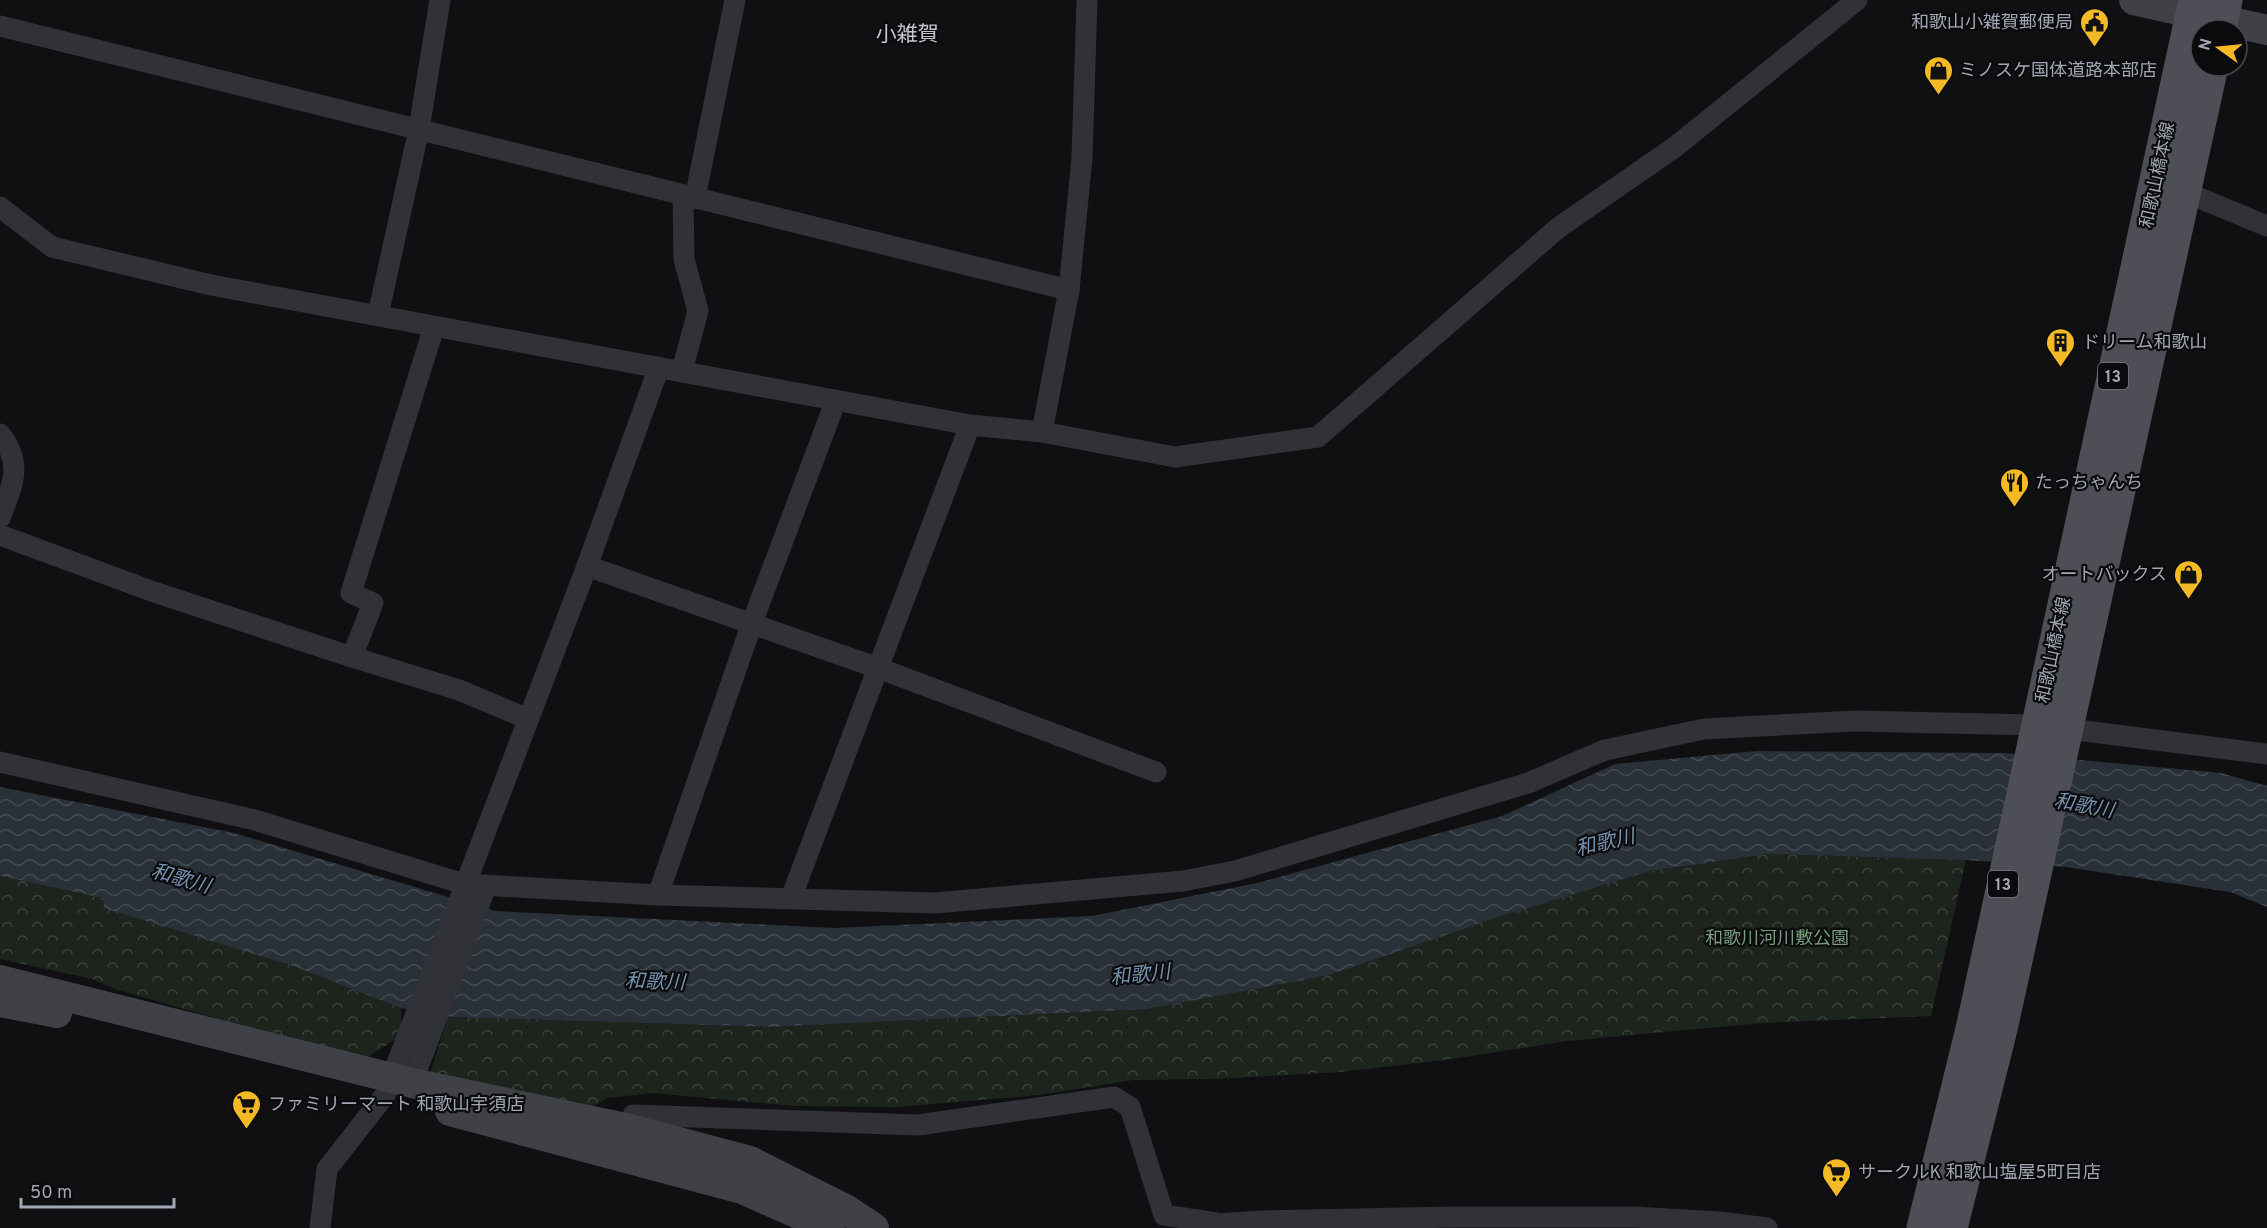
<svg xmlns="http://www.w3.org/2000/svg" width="2267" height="1228" viewBox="0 0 2267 1228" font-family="Overpass,'Noto Sans JP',sans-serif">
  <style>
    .park { fill: url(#park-crowns) }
    .water { fill: url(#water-waves) }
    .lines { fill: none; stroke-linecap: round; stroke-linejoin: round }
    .street { stroke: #313237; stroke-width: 21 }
    .secondary { stroke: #3f4147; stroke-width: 30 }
    .primary { stroke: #4d4e56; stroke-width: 33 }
    .labels { text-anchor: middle; stroke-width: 4.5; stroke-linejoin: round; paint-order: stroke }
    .shield { fill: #0b0b0d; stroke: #747881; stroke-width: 1.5 }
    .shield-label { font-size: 16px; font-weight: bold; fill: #a1a6b3 }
    .poi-label { font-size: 18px; fill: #a1a6b3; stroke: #0b0b0d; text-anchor: start }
    .street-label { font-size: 18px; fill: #a1a6b3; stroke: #0b0b0d }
    .park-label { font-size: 18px; fill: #779e7c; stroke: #0b0b0d }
    .water-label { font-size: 20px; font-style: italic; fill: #7792af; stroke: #0b0b0d }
    .quarter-label { font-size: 21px; fill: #c2c5cf; stroke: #0b0b0d }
  </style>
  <defs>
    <pattern id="park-crowns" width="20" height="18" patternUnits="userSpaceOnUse" patternTransform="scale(1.5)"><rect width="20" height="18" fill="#1d241e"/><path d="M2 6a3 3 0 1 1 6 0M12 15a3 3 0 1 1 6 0" fill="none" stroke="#3b413c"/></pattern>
    <pattern id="water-waves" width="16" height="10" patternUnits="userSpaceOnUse" patternTransform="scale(1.5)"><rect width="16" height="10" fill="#293037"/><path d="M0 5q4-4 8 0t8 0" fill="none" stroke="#454b52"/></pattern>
  </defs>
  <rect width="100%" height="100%" fill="#101012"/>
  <!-- park -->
  <g class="park">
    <path d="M1769 854 1966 860 1931 1016 1762 1023 1567 1041 1445 1060 1340 1072 1215 1079 1133 1080 1039 1095 898 1107 795 1106 652 1093 608 1098 580 1113 428 1080 448 1017 769 1027 1147 1009 1498 917 1650 871Z"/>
    <path d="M0 876 103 898 105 908 293 966 401 1008 402 1035 368 1057 306 1045 115 989 92 979 0 959Z"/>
  </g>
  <!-- water -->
  <path class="water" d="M1757 751 2004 753 2221 773 2267 786V907L2230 892 2066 867 1966 860 1769 854 1650 871 1498 917 1329 975 1147 1009 769 1027 448 1017 401 1008 293 966 104 908 103 898 0 876V787L234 833 495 911 834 928 1092 916 1257 883 1502 816 1615 764Z"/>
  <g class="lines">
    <!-- street -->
    <g class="street">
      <path d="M0 26 1069 290"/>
      <path d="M2185 192 2267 226"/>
      <path d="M695 198 735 0"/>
      <path d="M0 207 52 247 211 285 970 425 1042 432 1175 457 1318 437 1558 228 1675 147 1857 0"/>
      <path d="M378 315 419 129 440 0"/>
      <path d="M682 371 698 311 684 259 683 195"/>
      <path d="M1042 432 1069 290 1082 158 1087 0"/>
      <path d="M0 434C24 464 12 486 0 518"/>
      <path d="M0 535 154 592 352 657 459 690 528 719"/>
      <path d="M587 566 878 668 1156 772"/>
      <path d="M352 657 373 603 351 593 434 327"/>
      <path d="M0 762 255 820 464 884 658 895 935 903 1183 881 1235 871 1528 783 1605 750 1704 729 1856 721 2037 725 2267 754"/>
      <path d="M658 895 752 623 836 400"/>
      <path d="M791 898 970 425"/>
      <path d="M412 1083 486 886"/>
      <path d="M630 1129 633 1115 918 1125 1114 1097 1130 1107 1164 1215 1216 1223"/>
      <path d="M1202 1225 1262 1221 1453 1217H1634L1719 1222 1767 1228"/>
      <path d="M320 1228 327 1169 385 1095 587 566 659 367"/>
    </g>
    <!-- secondary -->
    <g class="secondary">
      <path d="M2134 0 2267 30"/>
      <path d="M0 980 412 1083 630 1129 750 1161 847 1210 874 1228"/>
      <path d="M0 1002 57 1013"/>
      <path d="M450 1111 742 1189 830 1228"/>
    </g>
    <!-- primary -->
    <g class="primary">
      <path d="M2220 30 2226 0"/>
      <path d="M1923 1228 1972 1029 2195 0"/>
      <path d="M1951 1228 2001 1029 2212 66"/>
    </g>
  </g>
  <!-- icons -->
  <defs>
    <symbol id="civic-pin" viewBox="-11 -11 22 30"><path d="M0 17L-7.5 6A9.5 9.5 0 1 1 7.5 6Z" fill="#f4ba26" stroke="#0b0b0d"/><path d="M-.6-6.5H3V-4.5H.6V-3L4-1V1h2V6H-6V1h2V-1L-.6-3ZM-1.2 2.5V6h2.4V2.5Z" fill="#111"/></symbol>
    <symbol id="shop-pin" viewBox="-11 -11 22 30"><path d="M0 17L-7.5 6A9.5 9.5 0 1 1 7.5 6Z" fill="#f4ba26" stroke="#0b0b0d"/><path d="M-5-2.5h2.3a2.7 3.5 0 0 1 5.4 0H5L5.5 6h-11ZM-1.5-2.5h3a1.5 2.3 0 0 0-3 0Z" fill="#111"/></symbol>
    <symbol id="building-pin" viewBox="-11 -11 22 30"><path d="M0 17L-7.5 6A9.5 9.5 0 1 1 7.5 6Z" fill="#f4ba26" stroke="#0b0b0d"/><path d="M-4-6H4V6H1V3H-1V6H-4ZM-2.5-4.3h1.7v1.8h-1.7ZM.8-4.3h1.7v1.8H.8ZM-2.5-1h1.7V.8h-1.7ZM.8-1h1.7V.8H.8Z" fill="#111"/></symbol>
    <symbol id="restaurant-pin" viewBox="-11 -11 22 30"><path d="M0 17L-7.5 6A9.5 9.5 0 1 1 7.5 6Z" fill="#f4ba26" stroke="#0b0b0d"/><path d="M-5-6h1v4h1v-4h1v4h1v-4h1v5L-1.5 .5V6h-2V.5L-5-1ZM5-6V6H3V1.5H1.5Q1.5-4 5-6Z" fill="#111"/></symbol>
    <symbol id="supermarket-pin" viewBox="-11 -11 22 30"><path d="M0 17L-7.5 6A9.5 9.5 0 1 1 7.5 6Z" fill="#f4ba26" stroke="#0b0b0d"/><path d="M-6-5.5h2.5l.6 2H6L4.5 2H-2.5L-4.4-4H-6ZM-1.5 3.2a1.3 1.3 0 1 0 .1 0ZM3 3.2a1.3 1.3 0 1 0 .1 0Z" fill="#111"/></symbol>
  </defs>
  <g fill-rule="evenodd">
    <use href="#civic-pin" x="2078" y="6" width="33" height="45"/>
    <use href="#shop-pin" x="1922" y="54" width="33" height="45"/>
    <use href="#building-pin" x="2044" y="326" width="33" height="45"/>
    <use href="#restaurant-pin" x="1998" y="466" width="33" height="45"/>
    <use href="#shop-pin" x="2172" y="558" width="33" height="45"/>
    <use href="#supermarket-pin" x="230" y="1088" width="33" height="45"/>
    <use href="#supermarket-pin" x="1820" y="1156" width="33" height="45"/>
  </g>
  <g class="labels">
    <!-- shield labels -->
    <g class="shield">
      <rect x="2098" y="363" width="30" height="26" rx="4.5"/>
      <rect x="1988" y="871" width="30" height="26" rx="4.5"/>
    </g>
    <g class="shield-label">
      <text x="2113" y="382">13</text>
      <text x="2003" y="890">13</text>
    </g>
    <!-- poi labels -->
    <g class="poi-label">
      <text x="2073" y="28" text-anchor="end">和歌山小雑賀郵便局</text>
      <text x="1959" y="76">ミノスケ国体道路本部店</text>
      <text x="2082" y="348">ドリーム和歌山</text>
      <text x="2035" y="488">たっちゃんち</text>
      <text x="2167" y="580" text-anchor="end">オートバックス</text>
      <text x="268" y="1110">ファミリーマート 和歌山宇須店</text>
      <text x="1858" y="1178">サークルK 和歌山塩屋5町目店</text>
    </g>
    <!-- street labels -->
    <g class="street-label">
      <text transform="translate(2157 175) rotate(-78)" y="6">和歌山橋本線</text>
      <text transform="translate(2053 650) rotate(-78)" y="6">和歌山橋本線</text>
    </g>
    <!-- park labels -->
    <g class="park-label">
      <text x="1777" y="944">和歌川河川敷公園</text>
    </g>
    <!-- water labels -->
    <g class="water-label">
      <text transform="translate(2084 805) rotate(10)" y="7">和歌川</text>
      <text transform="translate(1605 842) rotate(-13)" y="7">和歌川</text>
      <text transform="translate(181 878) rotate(16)" y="7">和歌川</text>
      <text transform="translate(1140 974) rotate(-6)" y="7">和歌川</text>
      <text transform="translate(655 981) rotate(2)" y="7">和歌川</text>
    </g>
    <!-- quarter labels -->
    <g class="quarter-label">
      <text x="907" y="41">小雑賀</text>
    </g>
  </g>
  <!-- north arrow -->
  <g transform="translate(2219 48) rotate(285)"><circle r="28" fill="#0b0b0d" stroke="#47494f" stroke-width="1.5"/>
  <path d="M0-4.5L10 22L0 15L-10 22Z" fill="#f4ba26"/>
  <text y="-9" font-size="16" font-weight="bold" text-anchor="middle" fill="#a1a6b3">N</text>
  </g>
  <!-- scale -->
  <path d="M21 1198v9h153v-9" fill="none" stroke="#a1a6b3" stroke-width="3"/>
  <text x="30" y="1198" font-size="18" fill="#a1a6b3" stroke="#0b0b0d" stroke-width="4.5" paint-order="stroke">50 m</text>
</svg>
